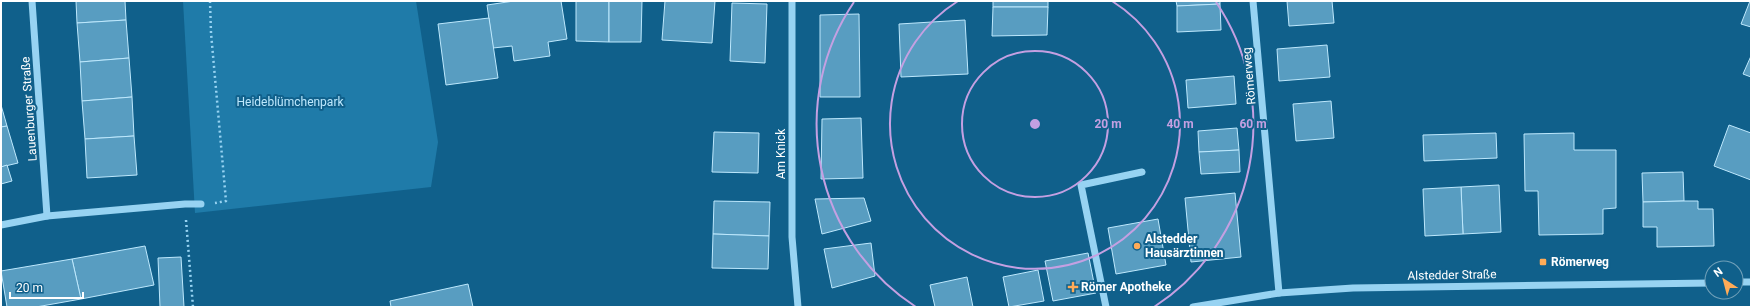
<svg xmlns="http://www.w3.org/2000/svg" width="1752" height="308" viewBox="0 0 1752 308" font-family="Roboto,sans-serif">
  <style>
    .green { fill: #1f7ba9 }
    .building { fill: #589dc1; stroke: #bde8fd }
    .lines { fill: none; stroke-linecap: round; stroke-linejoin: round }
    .path { stroke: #97d3f2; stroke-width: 2.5; stroke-dasharray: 2 3; stroke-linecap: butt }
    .minor { stroke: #97d3f2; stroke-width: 7 }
    .ring { fill: none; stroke: #c4a0e2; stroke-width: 2 }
    .poi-dot { fill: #ffab57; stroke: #10608b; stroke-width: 1.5 }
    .labels { text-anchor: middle; stroke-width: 4; stroke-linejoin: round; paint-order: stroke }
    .street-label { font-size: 12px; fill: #fff; stroke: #10608b }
    .park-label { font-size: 12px; fill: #bde8fd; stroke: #10608b }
    .poi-label { font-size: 12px; font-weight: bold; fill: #fff; stroke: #10608b; text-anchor: start }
    .centre { fill: #c4a0e2; stroke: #10608b; stroke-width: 2 }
    .ring-label { font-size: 12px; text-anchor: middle; font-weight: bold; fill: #c4a0e2; stroke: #10608b; stroke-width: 4; stroke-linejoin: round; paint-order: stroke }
  </style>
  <rect width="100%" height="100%" fill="#10608b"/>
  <!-- green -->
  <path class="green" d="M183 1H416L438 142 431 187 195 213Z"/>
  <!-- building -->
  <g class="building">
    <path d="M76 1H125L126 20 77 23Z"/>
    <path d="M514 1H561L567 39 548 42 550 56 514 61 512 46 493 48 487 5Z"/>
    <path d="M576 1H609V42L576 41Z"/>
    <path d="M609 1H642L641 42H609Z"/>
    <path d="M665 1H715L712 43 662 40Z"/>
    <rect x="993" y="1" width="55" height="6"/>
    <path d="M1176 1H1220V4L1177 6Z"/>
    <path d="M1287 1H1332L1334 23 1289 26Z"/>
    <path d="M1750 1H1751V27L1741 24Z"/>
    <path d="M732 3 767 4 765 63 730 61Z"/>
    <path d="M1220 4 1221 30 1177 32V6Z"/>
    <path d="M993 7H1048L1047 35 992 36Z"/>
    <path d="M859 14 860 97H820V15Z"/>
    <path d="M489 18 498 78 446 85 438 24Z"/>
    <path d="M126 20 129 58 80 62 77 23Z"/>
    <path d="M965 20 968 74 901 77 899 24Z"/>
    <path d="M1327 45 1330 77 1279 81 1277 49Z"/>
    <path d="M1751 56V77L1743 74Z"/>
    <path d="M129 58 132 97 82 101 80 62Z"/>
    <path d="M1234 76 1236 104 1188 108 1186 80Z"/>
    <path d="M132 97 134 136 85 139 82 101Z"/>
    <path d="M1331 101 1334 138 1296 141 1293 104Z"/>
    <path d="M1 105 7 126 1 127Z"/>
    <path d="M861 118 863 178 821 179 822 119Z"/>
    <path d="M1729 125 1751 133V180L1714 166Z"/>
    <path d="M7 126 18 163 1 167V127Z"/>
    <path d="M1237 128 1239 150 1199 152 1198 131Z"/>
    <path d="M714 132 759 133 758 173 712 172Z"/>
    <path d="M1496 133 1497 158 1424 161 1423 135Z"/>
    <path d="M1574 133V150H1616V208L1603 209V234L1539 235 1538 191H1525L1524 134Z"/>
    <path d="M134 136 137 175 87 178 85 139Z"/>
    <path d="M1239 150 1240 172 1201 174 1199 152Z"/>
    <path d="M7 165 12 181 1 184V167Z"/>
    <path d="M1683 172 1684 201 1643 202 1642 173Z"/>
    <path d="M1499 185 1501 232 1463 234 1461 187Z"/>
    <path d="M1461 187 1463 234 1425 236 1423 189Z"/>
    <path d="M1235 193 1241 257 1191 262 1185 198Z"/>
    <path d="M864 198 871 221 822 234 815 199Z"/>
    <path d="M714 201 770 202 769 236 713 234Z"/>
    <path d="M1684 201H1698V209H1713L1714 246 1657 247V227H1643V202Z"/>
    <path d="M1158 219 1166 265 1116 274 1108 228Z"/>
    <path d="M713 234 769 236 768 269 712 268Z"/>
    <path d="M871 243 875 276 832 288 824 249Z"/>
    <path d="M145 246 154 285 81 299 72 259Z"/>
    <path d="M1088 253 1096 293 1053 301 1045 261Z"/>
    <path d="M181 257 184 307H160L158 258Z"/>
    <path d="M72 259 81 299 36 307H7L1 271Z"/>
    <path d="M1038 270 1044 301 1009 307 1003 277Z"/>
    <path d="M967 277 973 307H935L930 285Z"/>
    <path d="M468 284 473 307H391L390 301Z"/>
  </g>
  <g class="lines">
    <!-- path -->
    <g class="path">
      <path d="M210 1 211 33 226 201 215 203"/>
      <path d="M186 220 193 307"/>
    </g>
    <!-- minor -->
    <g class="minor">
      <path d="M32 1 47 216"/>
      <path d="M792 1V237L798 307"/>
      <path d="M1253 1 1279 293"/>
      <path d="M1 225 47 216 185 204H201"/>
      <path d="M1736 282H1751"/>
      <path d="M1106 307 1081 185 1142 172"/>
      <path d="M1193 307 1279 293 1353 288 1712 283"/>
    </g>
  </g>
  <!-- distance rings -->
  <g class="ring">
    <circle cx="1035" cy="124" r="73"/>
    <path d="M1112 1A145 145 0 1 1 958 1"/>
    <path d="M916 307A218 218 0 0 1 854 2M1216 2A218 218 0 0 1 1154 307"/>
  </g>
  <!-- markers -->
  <g class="poi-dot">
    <circle cx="1137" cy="246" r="4"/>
    <rect x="1539" y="258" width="8" height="8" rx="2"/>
    <path d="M1071 281h4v4h4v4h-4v4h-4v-4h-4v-4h4z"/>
  </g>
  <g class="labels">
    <!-- street labels -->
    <g class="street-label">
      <text transform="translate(1249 76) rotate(-95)" y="4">Römerweg</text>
      <text transform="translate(29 109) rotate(-94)" y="4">Lauenburger Straße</text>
      <text transform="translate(781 154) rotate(-90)" y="4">Am Knick</text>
      <text transform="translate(1452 275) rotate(-1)" y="4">Alstedder Straße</text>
    </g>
    <!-- park labels -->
    <g class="park-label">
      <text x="290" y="106">Heideblümchenpark</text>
    </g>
    <!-- poi labels -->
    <g class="poi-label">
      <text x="1145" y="243">Alstedder<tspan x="1145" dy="14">Hausärztinnen</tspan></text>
      <text x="1551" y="266">Römerweg</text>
      <text x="1081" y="291">Römer Apotheke</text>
    </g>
  </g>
  <circle cx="1035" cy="124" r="6" class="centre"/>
  <g class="ring-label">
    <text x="1108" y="128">20 m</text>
    <text x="1180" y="128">40 m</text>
    <text x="1253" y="128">60 m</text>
  </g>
  <!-- border -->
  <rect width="1752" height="308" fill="none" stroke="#ffffff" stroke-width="4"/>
  <!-- north arrow -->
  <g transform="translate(1724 280) rotate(324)"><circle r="19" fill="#10608b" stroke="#70a0b9"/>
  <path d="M0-3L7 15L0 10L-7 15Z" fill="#ffab57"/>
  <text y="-6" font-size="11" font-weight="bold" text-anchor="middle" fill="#ffffff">N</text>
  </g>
  <!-- scale -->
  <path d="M10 292v6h73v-6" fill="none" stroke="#ffffff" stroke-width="2"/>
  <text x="16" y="292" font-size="12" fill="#ffffff" stroke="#10608b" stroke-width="3" paint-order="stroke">20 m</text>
</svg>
